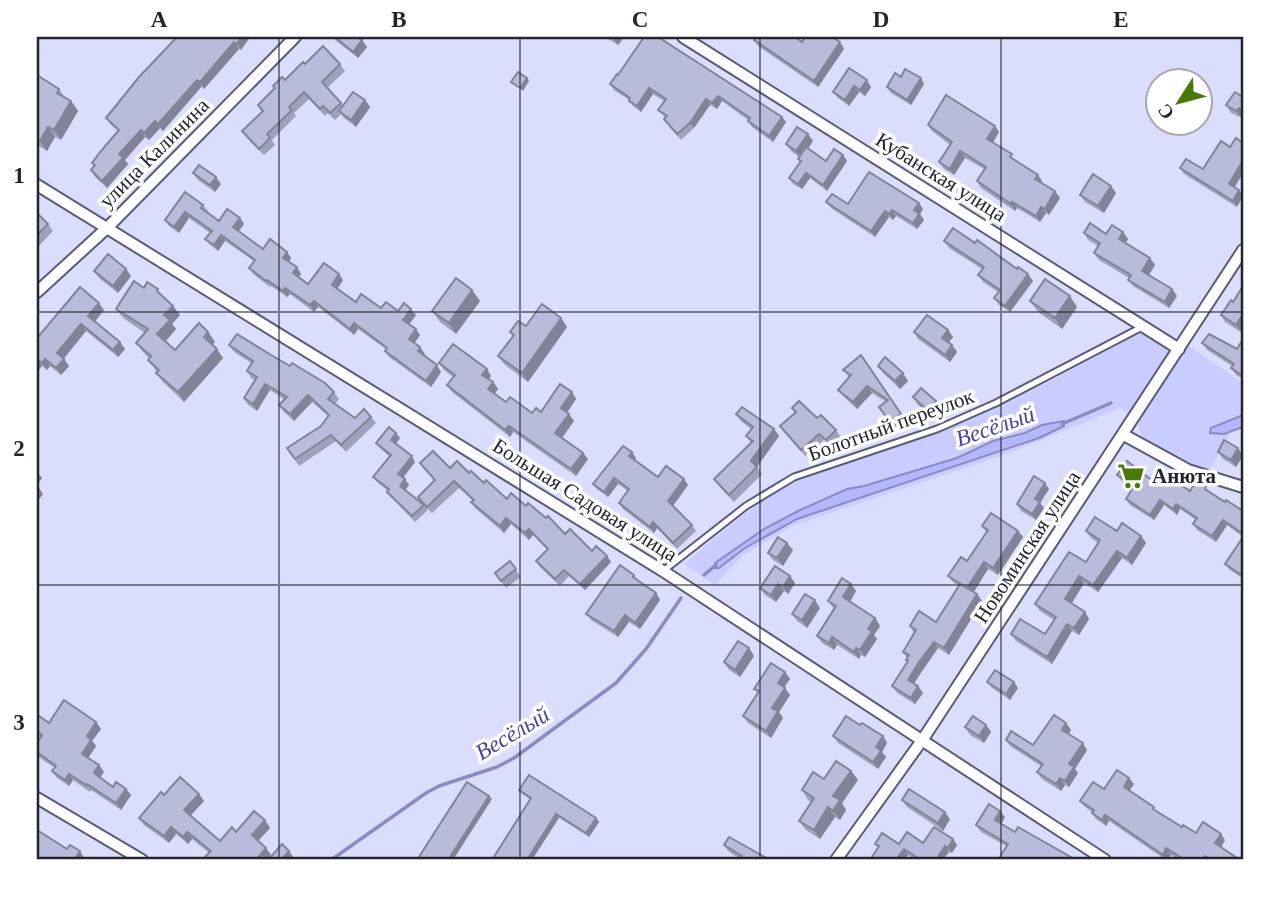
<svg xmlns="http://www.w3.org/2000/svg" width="1280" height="897" viewBox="0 0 1280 897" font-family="'Times New Roman',serif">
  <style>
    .green { fill: #c9ccfe }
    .water { fill: #b5b7fd; stroke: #8a8bc0; stroke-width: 2 }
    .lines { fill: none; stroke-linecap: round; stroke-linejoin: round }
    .stream { stroke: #8a8bc0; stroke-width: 3.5 }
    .lane-casing { stroke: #5a5b77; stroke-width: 9 }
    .street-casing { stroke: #5a5b77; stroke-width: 14 }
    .lane { stroke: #fff; stroke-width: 5 }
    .street { stroke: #fff; stroke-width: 10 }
    .wall { fill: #9fa1bc }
    .shaded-wall { fill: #828399 }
    .building { fill: #b9bbdb; stroke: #828399; stroke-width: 2 }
    .grid { fill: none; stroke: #242430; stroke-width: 2; stroke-opacity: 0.55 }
    .labels { text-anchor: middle; stroke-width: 7; stroke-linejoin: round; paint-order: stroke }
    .street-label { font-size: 21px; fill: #242430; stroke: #fff }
    .poi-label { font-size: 21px; font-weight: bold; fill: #242430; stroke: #fff; text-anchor: start }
    .water-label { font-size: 23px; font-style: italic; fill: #4a40a3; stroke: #fff }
    .neatline { fill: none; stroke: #242430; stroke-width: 2.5 }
    .grid-label { font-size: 23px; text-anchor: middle; font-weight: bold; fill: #242430 }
  </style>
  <rect width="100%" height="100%" fill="#dbddfd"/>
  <!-- green -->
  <g class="green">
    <path d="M1142 332 1171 351 1129 415 1120 408 1012 452 792 526 742 556 715 585 684 564C721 533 756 501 799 480 846 463 894 450 940 431 1010 404 1076 368 1142 332Z"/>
    <path d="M1187 345 1243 383V415L1211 428 1215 435 1231 432 1210 469 1190 466 1147 442 1141 437 1138 421Z"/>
  </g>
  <!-- water -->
  <g class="water">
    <path d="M1243 415V427L1224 434 1210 433 1211 428Z"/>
    <path d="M1064 421V426L1039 438 797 519 745 548 719 568H715V563L764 529 798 511 847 489 864 486 957 458 993 441 1025 433 1042 425Z"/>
  </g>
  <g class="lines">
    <!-- stream -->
    <g class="stream">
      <path d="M1062 424 1111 403"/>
      <path d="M704 575 716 565"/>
      <path d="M331 860 426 793 439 786 497 767 514 758 616 683 646 649 681 598"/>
    </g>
    <defs>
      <path id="lane" d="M663 571 746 506 794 477 937 429 996 403 1142 327"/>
      <g id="street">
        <path d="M683 37 1179 349"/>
        <path d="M37 185 663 571 1105 860"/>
        <path d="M37 292 108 227 295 37"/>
        <path d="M1124 435 1188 470 1243 487"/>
        <path d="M37 798 142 860"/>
        <path d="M836 860 923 739 1243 250"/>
      </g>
    </defs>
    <!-- lane casing -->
    <use href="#lane" class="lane-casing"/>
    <!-- street casing -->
    <use href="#street" class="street-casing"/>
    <!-- lane -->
    <use href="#lane" class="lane"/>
    <!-- street -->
    <use href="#street" class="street"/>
  </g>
  <!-- wall -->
  <g class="wall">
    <path d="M177 37H250L241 50 239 49 204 89 202 86 163 131 160 128 149 140 145 137 125 160 128 164 107 188 95 177 91 170 94 166 92 163 118 131 110 124 106 118Z"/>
    <path d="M333 37H366L362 41 367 47 358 58 335 40Z"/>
    <path d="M605 37H624L618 45Z"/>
    <path d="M644 37 786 122 773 142 752 127 748 121V120L722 101 717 109 710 105 694 128 681 140 668 124 664 119 665 117 658 110 664 101 653 94 641 112 633 106 629 100 614 90 610 84 618 75Z"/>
    <path d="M805 37H834V38L840 42 844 49 818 87 758 46 754 40 802 42Z"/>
    <path d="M305 64H340L345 71 327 88 343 105 365 100 370 107 356 127 344 118 341 114 335 120 328 113 325 116 309 99 294 113 296 116 272 140 275 145 264 155 247 138 242 131 262 112 258 105 285 80Z"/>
    <path d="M849 68 871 87 865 96 859 92 849 106 838 98 833 92Z"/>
    <path d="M37 75 59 89 65 98 71 101 78 111 61 140 55 137 47 151 37 145Z"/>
    <path d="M901 77 921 78 924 84 911 105 891 93 887 87Z"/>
    <path d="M1243 97V116L1242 118 1231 113 1226 105Z"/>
    <path d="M928 125 995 126 999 132 993 143 1042 181 1041 183 1060 198 1049 215 1046 213 1040 222 1017 208 1015 211 981 188 977 181 984 169 965 158 954 175 944 169 939 162 950 145 932 131Z"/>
    <path d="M813 141 808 149 826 161 843 155 847 161 827 191 810 178 802 189 793 184 789 178 800 162 798 159 799 157 791 151 786 144Z"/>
    <path d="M1243 143V173L1234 188 1239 190 1243 196 1237 207 1184 174 1180 168 1203 169 1230 147Z"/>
    <path d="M193 173 221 184 215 192 198 180Z"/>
    <path d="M1116 193 1104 213 1085 202 1080 195Z"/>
    <path d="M826 202 848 204 923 209 920 214 924 220 917 229 896 216 893 220 889 217 875 237 831 208Z"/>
    <path d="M203 205 208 211 207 212 219 221 240 218 244 224 239 231 263 249 287 252 291 258 289 262 301 274 298 277 308 284 343 280 337 289 356 302 416 315 409 324 420 335 414 343 425 354 423 355 441 372 431 387 389 357 385 351 386 349 358 329 354 335 318 307 314 312 290 294 287 297 271 286 270 287 253 274 249 268 254 261 225 241 218 251 210 245 205 239 210 233 189 218 179 233 169 226 165 220Z"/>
    <path d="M37 213 48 224 53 231 37 248Z"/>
    <path d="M1123 232 1128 239 1126 243 1150 258 1155 265 1148 275 1172 289 1177 296 1169 308 1133 286 1128 280 1129 278 1099 260 1094 253 1098 246 1088 240 1084 233 1106 234Z"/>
    <path d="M944 241 1033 281 1010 312 999 305 994 298 998 292 983 282 978 275 982 269 949 248Z"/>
    <path d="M94 271 131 276 118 293 99 278Z"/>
    <path d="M1243 286V328L1241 332 1225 322 1221 315 1233 302Z"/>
    <path d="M144 288 164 297 173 306 180 315 172 324 176 329 165 342 175 350 208 332 215 342 212 345 223 358 184 402 163 382 156 373 157 372 148 360 149 358 143 352 136 343 145 333 123 318 116 309Z"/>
    <path d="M472 290 480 301 456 334 440 322 432 311Z"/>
    <path d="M1030 301 1077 307 1062 329 1038 312Z"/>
    <path d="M104 310 95 322 125 349 118 357 86 331 64 359 69 366 61 375 50 366 47 370 42 366 37 372V338Z"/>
    <path d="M561 318 567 327 528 382 505 365 498 356 513 337 510 332 526 326Z"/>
    <path d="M948 330 953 337 948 343 952 345 957 352 950 362 918 339 914 332Z"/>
    <path d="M1243 339V379L1236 375 1231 368 1232 366 1207 350 1202 343 1237 349Z"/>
    <path d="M229 345 271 355 334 392 339 399 335 404 355 418 371 417 376 423 346 452 336 441 299 466 287 448 321 426 328 416 312 402 294 421 284 412 279 405 285 400 270 390 257 411 248 405 244 398 255 380 251 378 247 371 251 363 234 352Z"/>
    <path d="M861 355 906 420 894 428 879 407 886 402 872 393 857 409 843 396 838 390 849 377 843 370Z"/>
    <path d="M439 363 491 376 489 379 493 382 498 389 494 394 506 402 532 413 541 412 572 392 576 399 567 413 574 421 562 438 583 453 588 459 576 476 513 432 510 437 452 392 447 385 453 377 444 370Z"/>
    <path d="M878 366 908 381 900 389 883 373Z"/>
    <path d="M913 397 936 401 941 408 932 417 918 405Z"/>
    <path d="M792 408 817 418 836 430 840 436 830 446 824 440 805 456 780 426 795 413Z"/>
    <path d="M736 414 774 429 779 436 757 467 762 474 734 502 719 486 714 479 751 443 746 436 751 429 741 421Z"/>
    <path d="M396 433 400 438 396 444 415 462 403 478 409 485 405 490 424 504 418 497 435 481 420 463 450 468 469 473 507 499 526 506 565 534 592 551 607 556 611 562 585 590 569 576 560 586 540 567 536 561 547 549 533 535 529 540 511 524 504 533 475 508 471 502 473 501 459 488 432 513 424 505 428 510 415 522 391 497 387 492 388 491 377 482 373 477 390 457 380 448 376 443Z"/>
    <path d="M632 452 636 458 635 460 658 477 684 479 688 485 673 506 692 525 696 531 677 549 657 528 654 533 623 509 619 503 628 491 618 484 608 497 597 489 593 484Z"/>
    <path d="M1218 452 1243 456 1236 467 1223 459Z"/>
    <path d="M1117 475 1153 481 1190 491 1210 493 1225 502 1243 511V537L1227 525 1216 542 1197 530 1193 524 1196 520 1180 509 1177 515 1164 505 1154 520 1130 505 1126 499 1133 489 1121 480Z"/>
    <path d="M1049 489 1040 503 1044 508 1036 520 1021 511 1017 504Z"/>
    <path d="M982 526 1018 531 1023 537 998 575 988 569 973 592 982 601 949 655 938 648 923 669 914 684 918 686 923 693 915 704 897 693 892 686 908 662 906 660 907 658 903 652 914 633 910 626 936 622 959 586 953 582 948 576 967 561 986 532Z"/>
    <path d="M1086 531H1117L1141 536 1146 543 1132 565 1122 558 1098 592 1084 583 1072 603 1089 619 1079 635 1072 631 1052 664 1016 641 1011 634H1045L1054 620 1040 611 1035 604 1086 562 1098 543 1091 538Z"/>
    <path d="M1243 537V579L1229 569 1225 564Z"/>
    <path d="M793 550 783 566 773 560 768 553Z"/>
    <path d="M510 561 521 577 506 588 495 573Z"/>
    <path d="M775 566 795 583 788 594 784 591 776 602 765 595 760 588Z"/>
    <path d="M634 575 637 580 656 593 660 600 640 629 629 622 618 637 591 620 586 614Z"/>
    <path d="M851 584 856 591 850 602 875 618 880 626 874 635 877 639 865 657 861 655 859 659 837 645 834 650 822 643 817 636 834 609 828 601Z"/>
    <path d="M820 608 807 628 797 621 792 614Z"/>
    <path d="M754 656 740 677 729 670 724 662Z"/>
    <path d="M785 672 790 679 784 688 790 695 779 712 783 718 771 738 748 723 743 716 758 693 754 689Z"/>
    <path d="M987 682 1018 688 1010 700 992 688Z"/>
    <path d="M37 720 49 723 96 722 101 729 92 741 96 746 88 758 104 772 100 778 113 787 126 789 131 795 121 810 91 790 90 792 73 780 69 786 57 778 52 771 55 768 37 756V743L41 737 37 735Z"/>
    <path d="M1066 723 1071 730 1068 734 1087 750 1075 769 1078 773 1069 787 1065 785 1061 791 1042 779 1037 772 1041 766 1010 746 1006 740 1033 745Z"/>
    <path d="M860 725 883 736 887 743 882 752 886 757 878 769 838 743 833 736Z"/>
    <path d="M986 725 991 732 984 743 970 735 965 727Z"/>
    <path d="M851 771 858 780 842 803 846 810 840 820 835 817 820 839 806 830 799 821 811 802 808 800 802 790 824 779Z"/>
    <path d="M1134 784 1129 791 1158 812 1182 827 1196 833 1225 840 1221 847 1240 860H1243H1179L1171 855 1167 860H1166L1109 821 1106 826 1096 819 1092 813V812L1085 807 1080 801 1104 789Z"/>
    <path d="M519 790 596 818 599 822 589 837 522 794Z"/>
    <path d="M164 795 204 801 191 815 220 841 236 832 270 828 258 841 266 848 271 855 267 860H208L205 857 209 853 192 839 188 844 176 834 169 843 144 825 139 818Z"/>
    <path d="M902 800 950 819 943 831 907 807Z"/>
    <path d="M1005 817 1001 823 1015 832 1006 846 981 832 976 825Z"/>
    <path d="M953 839 957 845 952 853 949 852 943 860H916L908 855 904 860H870L878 847 875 844H899Z"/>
    <path d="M724 845 770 860H741L740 859 728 851Z"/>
  </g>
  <!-- shaded-wall -->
  <g class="shaded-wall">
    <path d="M241 37H250L241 50 237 44Z"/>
    <path d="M614 37H624L618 45 613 38Z"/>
    <path d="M362 40 367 47 358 58 353 52Z"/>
    <path d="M234 42 239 49 204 89 200 82Z"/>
    <path d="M840 42 844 49 818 87 814 81Z"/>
    <path d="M527 78 529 81 523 91 520 88Z"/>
    <path d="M921 78 924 84 911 105 907 100Z"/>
    <path d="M197 80 202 86 163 131 158 124Z"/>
    <path d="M867 80 871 87 865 96 860 90Z"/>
    <path d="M854 86 859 92 849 106 845 100Z"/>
    <path d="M649 88 653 94 641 112 637 106Z"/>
    <path d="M718 96 722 101 717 109 712 103Z"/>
    <path d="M706 99 710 105 694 128 690 123Z"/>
    <path d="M365 100 370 107 356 127 351 120Z"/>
    <path d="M71 101 78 111 61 140 54 130Z"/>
    <path d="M1239 108 1243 114 1242 118 1236 111Z"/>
    <path d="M782 117 786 122 773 142 769 136Z"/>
    <path d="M155 121 160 128 149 140 144 133Z"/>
    <path d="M995 126 999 132 991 145 987 139Z"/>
    <path d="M48 127 55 137 47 151 40 141Z"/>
    <path d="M141 130 145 137 125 160 128 164 107 188 102 181 119 154Z"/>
    <path d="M808 134 813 141 801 158 796 151Z"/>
    <path d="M960 151 965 158 954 175 950 169Z"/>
    <path d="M843 155 847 161 827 191 823 185Z"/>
    <path d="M1242 162 1243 164V173L1233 190 1229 184Z"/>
    <path d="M806 173 810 178 802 189 798 184Z"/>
    <path d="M1038 175 1042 181 1040 185 1035 179Z"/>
    <path d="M216 177 221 184 215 192 210 185Z"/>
    <path d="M1111 186 1116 193 1104 213 1098 206Z"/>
    <path d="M1239 190 1243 196 1237 207 1233 201Z"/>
    <path d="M1055 191 1060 198 1049 215 1045 209Z"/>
    <path d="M1012 202 1017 208 1015 211 1011 204Z"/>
    <path d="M919 203 923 209 920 214 924 220 917 229 913 223 914 210Z"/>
    <path d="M1041 207 1046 213 1040 222 1036 216Z"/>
    <path d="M892 210 896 216 893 220 889 214Z"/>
    <path d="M885 211 889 217 875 237 871 231Z"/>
    <path d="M185 212 189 218 179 233 174 227Z"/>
    <path d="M240 218 244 224 237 233 233 227Z"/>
    <path d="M1123 232 1128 239 1124 246 1119 239Z"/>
    <path d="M221 235 225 241 218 251 214 245Z"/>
    <path d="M287 252 291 258 287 264 283 258Z"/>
    <path d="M1150 258 1155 265 1147 278 1142 271Z"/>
    <path d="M297 267 301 274 297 279 293 273Z"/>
    <path d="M126 269 131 276 118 293 113 286Z"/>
    <path d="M339 274 343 280 336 291 332 285Z"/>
    <path d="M1028 274 1033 281 1010 312 1005 306Z"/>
    <path d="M285 288 290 294 287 297 283 291Z"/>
    <path d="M1172 289 1177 296 1169 308 1165 302Z"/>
    <path d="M472 290 480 301 456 334 449 323Z"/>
    <path d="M1070 296 1077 307 1062 329 1055 318Z"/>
    <path d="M314 301 318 307 314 312 310 305Z"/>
    <path d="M99 303 104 310 93 323 88 316Z"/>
    <path d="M173 306 180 315 172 324 176 329 164 343 157 334 164 315Z"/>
    <path d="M411 309 416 315 408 326 403 320Z"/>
    <path d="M1243 314V328L1241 332 1236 325Z"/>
    <path d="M561 318 567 327 528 382 522 373Z"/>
    <path d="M354 323 358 329 354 335 350 329Z"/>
    <path d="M81 324 86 331 62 360 57 353Z"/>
    <path d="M416 329 420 335 413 345 409 339Z"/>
    <path d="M948 330 953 337 947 345 942 338Z"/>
    <path d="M208 332 215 342 210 347 204 337Z"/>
    <path d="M120 342 125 349 118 357 113 350Z"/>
    <path d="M952 345 957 352 950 362 945 355Z"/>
    <path d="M420 347 425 354 422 357 418 351Z"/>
    <path d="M217 349 223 358 184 402 178 392Z"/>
    <path d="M37 359 42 366 37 372Z"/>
    <path d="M45 359 50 366 47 370 42 363Z"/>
    <path d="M64 359 69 366 61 375 56 368Z"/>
    <path d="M437 365 441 372 431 387 426 381Z"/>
    <path d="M487 369 491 376 487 381 482 375Z"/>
    <path d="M903 373 908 381 900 389 895 381Z"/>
    <path d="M493 382 498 389 493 396 488 389Z"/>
    <path d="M265 384 270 390 257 411 253 404Z"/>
    <path d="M867 386 872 393 857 409 853 402Z"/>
    <path d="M572 392 576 399 565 415 561 408Z"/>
    <path d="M308 395 312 402 294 421 290 414Z"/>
    <path d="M936 401 941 408 932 417 927 410Z"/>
    <path d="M569 414 574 421 560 440 555 433Z"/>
    <path d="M509 426 513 432 510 437 505 430Z"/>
    <path d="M774 429 779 436 756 468 751 461Z"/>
    <path d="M396 433 400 438 395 445 391 440Z"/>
    <path d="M1238 448 1243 456 1236 467 1231 460Z"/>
    <path d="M632 452 636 458 633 462 629 456Z"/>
    <path d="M583 453 588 459 576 476 571 469Z"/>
    <path d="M412 456 415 462 402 479 398 474Z"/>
    <path d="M37 472 42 478 37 485Z"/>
    <path d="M614 478 618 484 608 497 604 492Z"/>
    <path d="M405 479 409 485 404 491 400 486Z"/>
    <path d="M684 479 688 485 672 507 668 501Z"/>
    <path d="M1045 483 1049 489 1040 503 1044 508 1036 520 1032 514 1035 499Z"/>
    <path d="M39 488 43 494 37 502V490Z"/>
    <path d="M1160 500 1164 505 1154 520 1150 515Z"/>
    <path d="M1176 504 1180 509 1177 515 1173 509Z"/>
    <path d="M506 518 511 524 504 533 500 526Z"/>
    <path d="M1223 520 1227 525 1216 542 1212 536Z"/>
    <path d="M653 522 657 528 654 533 650 527Z"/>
    <path d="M529 529 533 535 529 540 525 533Z"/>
    <path d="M1018 531 1023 537 998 575 993 568Z"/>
    <path d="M1141 536 1146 543 1132 565 1127 558Z"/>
    <path d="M787 543 793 550 783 566 777 558Z"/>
    <path d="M1117 551 1122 558 1098 592 1093 585Z"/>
    <path d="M607 556 611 562 585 590 580 584Z"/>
    <path d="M984 562 988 569 972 595 967 588Z"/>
    <path d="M790 576 795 583 788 594 783 587Z"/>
    <path d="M1079 576 1084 583 1070 606 1065 599Z"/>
    <path d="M778 584 784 591 776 602 771 595Z"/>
    <path d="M851 584 856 591 848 605 843 597Z"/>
    <path d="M656 593 660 600 640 629 635 623Z"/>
    <path d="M977 594 982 601 949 655 944 648Z"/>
    <path d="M815 600 820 608 807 628 802 620Z"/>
    <path d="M1085 612 1089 619 1079 635 1074 628Z"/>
    <path d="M625 615 629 622 618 637 614 631Z"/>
    <path d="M875 618 880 626 874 635 877 639 865 657 860 650 868 629Z"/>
    <path d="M1067 624 1072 631 1052 664 1047 657Z"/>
    <path d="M832 637 837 645 834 650 829 643Z"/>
    <path d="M934 642 938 648 912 686 908 680Z"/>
    <path d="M749 648 754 656 740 677 735 670Z"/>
    <path d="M856 648 861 655 859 659 854 652Z"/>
    <path d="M785 672 790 679 782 690 778 683Z"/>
    <path d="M1014 682 1018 688 1010 700 1006 694Z"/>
    <path d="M918 686 923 693 915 704 911 698Z"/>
    <path d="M785 688 790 695 779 712 783 718 771 738 766 731 772 708Z"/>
    <path d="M96 722 101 729 92 741 96 746 87 760 82 754 87 736Z"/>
    <path d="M1066 723 1071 730 1067 736 1062 730Z"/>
    <path d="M986 725 991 732 984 743 979 736Z"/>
    <path d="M883 736 887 743 882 752 886 757 878 769 873 762 876 747Z"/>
    <path d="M1083 743 1087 750 1075 769 1078 773 1069 787 1065 781 1069 764Z"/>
    <path d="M99 765 104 772 98 780 94 773Z"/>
    <path d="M851 771 858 780 842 803 846 810 840 820 833 811V796Z"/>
    <path d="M69 774 73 780 69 786 65 780Z"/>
    <path d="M1060 778 1065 785 1061 791 1056 784Z"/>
    <path d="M1129 778 1134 784 1128 793 1124 787Z"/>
    <path d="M126 789 131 795 121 810 116 803Z"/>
    <path d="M199 794 204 801 189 817 184 810Z"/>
    <path d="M489 796 492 799 453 860H448Z"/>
    <path d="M828 807 835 817 820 839 814 830Z"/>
    <path d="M1000 811 1005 817 1000 826 995 820Z"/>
    <path d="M945 812 950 819 943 831 938 823Z"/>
    <path d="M556 814 559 818 532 860H527Z"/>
    <path d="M1105 815 1109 821 1106 826 1102 820Z"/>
    <path d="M596 818 599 822 589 837 586 833Z"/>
    <path d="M265 820 270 828 257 842 252 835Z"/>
    <path d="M171 827 176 834 169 843 164 836Z"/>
    <path d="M187 832 192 839 188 844 183 837Z"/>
    <path d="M1221 834 1225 840 1220 849 1215 843Z"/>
    <path d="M953 839 957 845 952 853 948 848Z"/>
    <path d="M945 846 949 852 943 860H936Z"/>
    <path d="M266 848 271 855 267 860H256Z"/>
    <path d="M1166 848 1171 855 1167 860 1163 855Z"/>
    <path d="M904 849 908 855 904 860H896Z"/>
    <path d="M80 851 84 858 83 860H74Z"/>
    <path d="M289 851 294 858 292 860H281Z"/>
  </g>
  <!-- building -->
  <g class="building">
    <path d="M177 37H241L237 44 234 42 200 82 197 80 158 124 155 121 144 133 141 130 119 154 123 158 102 181 91 170 95 165 92 163 100 152 119 130 106 118 139 77Z"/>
    <path d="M335 37H357L362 40 353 52Z"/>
    <path d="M644 37H658L782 117 769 136 748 121 750 118 718 96 712 103 706 99 690 123 677 134 664 119 667 116 658 110 666 99 649 88 637 106 629 101 630 98 610 84 617 74 618 75Z"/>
    <path d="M756 37H795L802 42 805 37H832L840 42 814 81 754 40Z"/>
    <path d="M323 46 340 64 322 82 341 103 330 113 323 106 320 109 304 92 289 107 292 110 267 134 270 138 259 149 242 131 263 111 258 105 275 88 273 86 282 77 285 80 303 62 305 64Z"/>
    <path d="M849 68 867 80 860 90 854 86 845 100 833 92Z"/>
    <path d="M905 69 921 78 907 100 887 87 895 73 901 77Z"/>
    <path d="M518 72 527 78 520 88 511 82Z"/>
    <path d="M37 75 59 89 57 93 71 101 54 130 48 127 40 141 37 139Z"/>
    <path d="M353 92 365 100 351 120 339 111Z"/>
    <path d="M1235 92 1243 97V111L1239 108 1236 111 1226 105Z"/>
    <path d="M946 95 995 126 987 139 1012 154 1010 157 1038 175 1035 179 1055 191 1045 209 1041 207 1036 216 1012 202 1011 204 977 181 986 167 960 151 950 169 939 162 952 142 928 125Z"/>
    <path d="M797 127 808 134 796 151 786 144Z"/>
    <path d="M1236 138 1243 143V163L1242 162 1229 184 1239 190 1233 201 1180 168 1186 159 1203 169 1221 141 1230 147Z"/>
    <path d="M806 147 826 161 834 149 843 155 823 185 806 173 798 184 789 178 801 161 798 159Z"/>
    <path d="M199 165 216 177 210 185 193 173Z"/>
    <path d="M869 172 919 203 914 210 919 214 913 223 892 210 889 214 885 211 871 231 826 202 832 194 848 204Z"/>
    <path d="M1093 174 1111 186 1098 206 1080 195Z"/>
    <path d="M185 192 203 205 201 208 219 221 227 209 240 218 233 227 263 249 270 239 287 252 283 258 297 267 293 273 308 284 324 263 339 274 332 285 356 302 361 294 381 308 386 302 398 311 404 303 411 309 403 320 416 329 409 339 420 347 418 351 437 365 426 381 385 351 387 348 354 323 350 329 314 301 310 305 285 288 283 291 267 280 266 281 249 268 255 260 221 235 214 245 205 239 212 231 185 212 174 227 165 220Z"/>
    <path d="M37 213 48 224 37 235Z"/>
    <path d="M1090 223 1106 234 1112 225 1123 232 1119 239 1150 258 1142 271 1172 289 1165 302 1128 280 1131 275 1094 253 1100 243 1084 233Z"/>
    <path d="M953 228 975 243 977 240 1017 269 1018 267 1028 274 1005 306 994 298 1000 290 978 275 984 267 944 241Z"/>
    <path d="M108 254 126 269 113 286 94 271Z"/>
    <path d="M456 278 472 290 449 323 432 311Z"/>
    <path d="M1045 279 1070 296 1055 318 1030 301Z"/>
    <path d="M134 281 144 288 147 282 158 289 157 291 173 306 164 315 170 320 157 334 175 350 199 323 208 332 204 337 217 349 178 392 156 373 159 370 148 360 151 356 136 343 148 329 116 309Z"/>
    <path d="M1243 286V314L1236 325 1221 315 1231 300 1233 302Z"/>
    <path d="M80 287 99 303 88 316 120 342 113 350 81 324 57 353 64 359 56 368 45 359 42 363 37 359V338Z"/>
    <path d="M542 304 561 318 522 373 498 356 514 335 510 332 518 321 526 326Z"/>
    <path d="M927 315 948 330 942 338 952 345 945 355 914 332Z"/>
    <path d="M237 334 271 355 290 366 292 363 325 383 334 392 328 399 355 418 364 409 371 417 341 445 331 435 295 459 287 448 321 426 329 415 308 395 290 414 279 405 287 397 265 384 253 404 244 398 257 377 247 371 253 361 229 345Z"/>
    <path d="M1209 334 1237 349 1243 339V376L1231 368 1234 364 1202 343Z"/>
    <path d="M453 344 487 369 482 375 493 382 488 389 506 402 510 397 532 413 536 408 541 412 560 384 572 392 561 408 569 414 555 433 583 453 571 469 509 426 505 430 447 385 455 375 439 363Z"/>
    <path d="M861 355 901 414 890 422 879 407 888 400 867 386 853 402 838 390 851 375 843 370Z"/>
    <path d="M885 357 903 373 895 381 878 366Z"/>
    <path d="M921 388 936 401 927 410 913 397Z"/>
    <path d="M799 401 817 418 821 415 836 430 826 440 819 434 801 450 780 426 796 412 792 408Z"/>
    <path d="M742 407 774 429 751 461 757 467 729 495 714 479 753 441 746 436 753 427 736 414Z"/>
    <path d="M389 427 396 433 391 440 412 456 398 474 405 479 400 486 424 505 412 516 387 492 389 489 373 477 391 455 376 443Z"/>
    <path d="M1224 440 1238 448 1231 460 1218 452Z"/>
    <path d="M623 446 632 452 629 456 658 477 666 466 684 479 668 501 692 525 673 543 653 522 650 527 619 503 629 489 614 478 604 492 593 484Z"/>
    <path d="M433 451 450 468 457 461 469 473 471 471 484 483 486 480 507 499 511 493 526 506 528 503 546 518 548 516 565 534 570 529 592 551 596 546 607 556 580 584 564 570 555 579 536 561 548 549 529 529 525 533 506 518 500 526 471 502 474 500 454 481 427 507 418 497 435 480 420 463Z"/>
    <path d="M1127 461 1153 481 1161 479 1172 485 1175 481 1190 491 1197 480 1206 486 1205 489 1225 502 1226 500 1243 511V534L1223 520 1212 536 1193 524 1197 518 1176 504 1173 509 1160 500 1150 515 1126 499 1134 486 1117 475Z"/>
    <path d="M1034 476 1045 483 1035 499 1040 502 1032 514 1017 504Z"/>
    <path d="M991 513 1018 531 993 568 984 562 967 588 948 576 961 557 967 561 988 530 982 526Z"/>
    <path d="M1095 517 1117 531 1122 523 1141 536 1127 558 1117 551 1093 585 1079 576 1065 599 1085 612 1074 628 1067 624 1047 657 1011 634 1020 619 1045 634 1056 617 1035 604 1069 552 1086 562 1100 540 1086 531Z"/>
    <path d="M778 537 787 543 777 558 768 553Z"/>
    <path d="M1243 537V576L1225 564Z"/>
    <path d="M510 561 516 569 501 581 495 573Z"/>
    <path d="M620 565 634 575 633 577 656 593 635 623 625 615 614 631 586 614Z"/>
    <path d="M775 566 790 576 783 587 778 584 771 595 760 588Z"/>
    <path d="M842 578 851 584 843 597 875 618 868 629 872 631 860 650 856 648 854 652 832 637 829 643 817 636 836 606 828 601Z"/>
    <path d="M960 584 977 594 944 648 934 642 919 662 908 680 918 686 911 698 892 686 908 661 906 660 909 655 903 652 916 630 910 626 919 611 936 622Z"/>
    <path d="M805 594 815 600 802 620 792 614Z"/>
    <path d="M738 641 749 648 735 670 724 662Z"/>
    <path d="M771 663 785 672 778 683 785 688 772 708 778 711 766 731 743 716 759 691 754 689Z"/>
    <path d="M995 670 1014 682 1006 694 987 682Z"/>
    <path d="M64 700 96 722 87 736 91 740 82 754 99 765 94 773 113 787 116 782 126 789 116 803 87 784 86 785 69 774 65 780 52 771 56 766 37 752V743L42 735 37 731V720L39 716 49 723Z"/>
    <path d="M1054 715 1066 723 1062 730 1083 743 1069 764 1074 767 1065 781 1060 778 1056 784 1037 772 1043 764 1006 740 1011 731 1033 745Z"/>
    <path d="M846 716 860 725 862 723 883 736 876 747 881 751 873 762 833 736Z"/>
    <path d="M973 716 986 725 979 736 965 727Z"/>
    <path d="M836 761 851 771 833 796 840 800 833 811 828 807 814 830 799 821 814 798 802 790 813 772 824 779Z"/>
    <path d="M1117 770 1129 778 1124 787 1154 807 1153 809 1182 827 1183 825 1196 833 1203 822 1221 834 1215 843 1240 860 1243 855V860H1212L1205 856 1202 860H1185L1166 848 1163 855 1105 815 1102 820 1092 813 1094 810 1080 801 1093 782 1104 789Z"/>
    <path d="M529 775 596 818 586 833 556 814 527 860H492L531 798 519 790Z"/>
    <path d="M180 777 199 794 184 810 220 841 232 827 236 832 254 811 265 820 252 835 266 848 256 860H209L205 857 211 851 187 832 183 837 171 827 164 836 139 818 161 792 164 795Z"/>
    <path d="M467 782 489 796 448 860H417Z"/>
    <path d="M909 789 945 812 938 823 902 800Z"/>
    <path d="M989 804 1000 811 995 820 1015 832 1018 827 1076 860H998L1008 844 976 825Z"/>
    <path d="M934 827 953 839 948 848 945 846 936 860H921L904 849 896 860H870L879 846 875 844 882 833 899 844 907 832 923 843Z"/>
    <path d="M37 830 67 849 70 845 80 851 74 860H75H37V847L38 846 37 845Z"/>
    <path d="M729 837 770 860H742L740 859 742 856 724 845Z"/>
    <path d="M282 844 289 851 281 860H270L269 859Z"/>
  </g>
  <!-- grid -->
  <path class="grid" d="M279 37V860M520 37V860M760 37V860M1001 37V860M37 312H1243M37 585H1243"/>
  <!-- icons -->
  <defs>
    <symbol id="supermarket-bare" viewBox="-9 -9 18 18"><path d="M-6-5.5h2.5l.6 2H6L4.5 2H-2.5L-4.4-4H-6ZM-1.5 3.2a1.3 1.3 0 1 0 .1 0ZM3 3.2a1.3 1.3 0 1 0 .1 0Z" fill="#477a07" stroke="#fff" stroke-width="2.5" paint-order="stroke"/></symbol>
  </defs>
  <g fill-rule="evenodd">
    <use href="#supermarket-bare" x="1112" y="457" width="38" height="38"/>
  </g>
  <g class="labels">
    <!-- street labels -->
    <g class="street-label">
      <text transform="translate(154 153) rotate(-45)" y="7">улица Калинина</text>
      <text transform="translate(941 177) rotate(32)" y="7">Кубанская улица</text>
      <text transform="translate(891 425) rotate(-20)" y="7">Болотный переулок</text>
      <text transform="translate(585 500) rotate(32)" y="7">Большая Садовая улица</text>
      <text transform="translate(1027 547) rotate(-57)" y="7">Новоминская улица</text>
    </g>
    <!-- poi labels -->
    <g class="poi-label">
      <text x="1152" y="483">Анюта</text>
    </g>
    <!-- water labels -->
    <g class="water-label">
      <text transform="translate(995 426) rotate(-19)" y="8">Весёлый</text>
      <text transform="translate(512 733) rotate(-31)" y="8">Весёлый</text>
    </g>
  </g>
  <!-- border -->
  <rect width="1280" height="897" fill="none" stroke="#ffffff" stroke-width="77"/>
  <!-- north arrow -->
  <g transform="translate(1179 102) rotate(234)"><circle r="33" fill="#ffffff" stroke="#a7a7ac" stroke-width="2"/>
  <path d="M0-5L12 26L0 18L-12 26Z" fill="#477a07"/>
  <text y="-10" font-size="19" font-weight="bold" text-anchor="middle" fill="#242430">С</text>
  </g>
  <rect x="38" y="38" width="1204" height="820" class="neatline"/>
  <g class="grid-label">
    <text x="159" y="27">A</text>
    <text x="399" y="27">B</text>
    <text x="640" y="27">C</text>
    <text x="881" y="27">D</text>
    <text x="1121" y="27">E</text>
    <text x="19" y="183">1</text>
    <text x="19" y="456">2</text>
    <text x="19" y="730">3</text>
  </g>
</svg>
